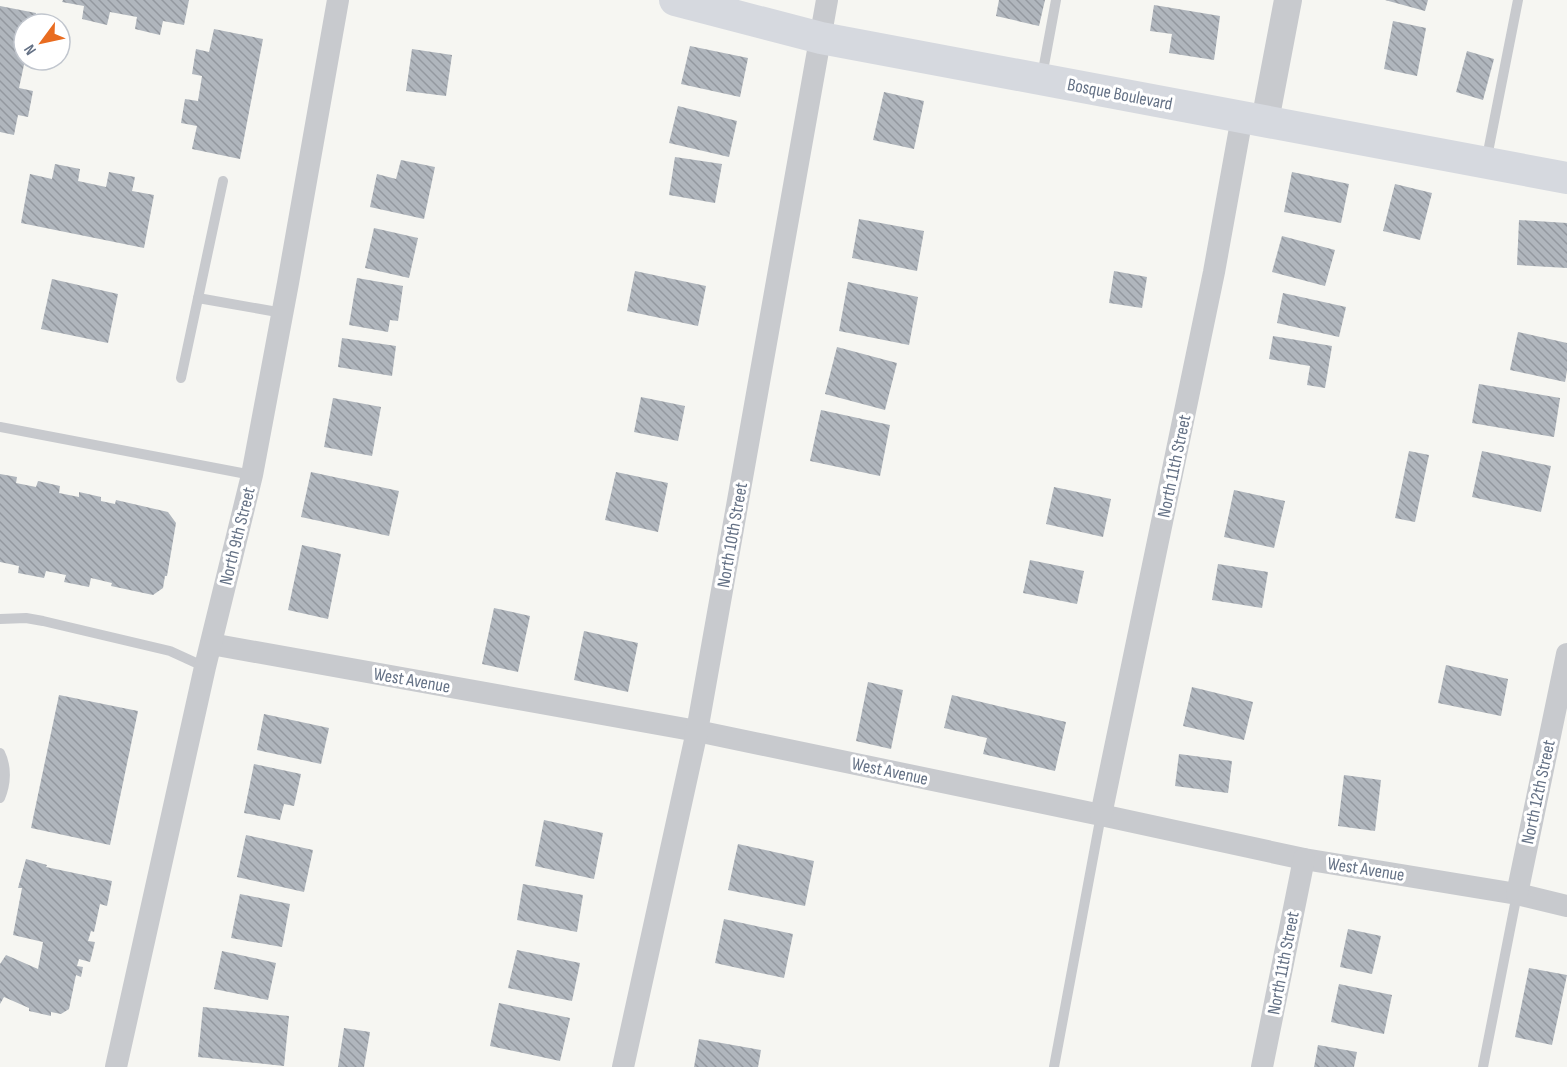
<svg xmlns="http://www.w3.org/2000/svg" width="1567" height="1067" viewBox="0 0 1567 1067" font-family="'Sofia Sans Condensed',sans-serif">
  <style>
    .building { fill: url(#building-back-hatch) }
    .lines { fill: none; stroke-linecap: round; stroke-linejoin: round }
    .service { stroke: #c8cace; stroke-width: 10 }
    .minor { stroke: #c8cace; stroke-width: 22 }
    .tertiary { stroke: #c8cace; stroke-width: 28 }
    .secondary { stroke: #d6d9df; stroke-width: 32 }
    .labels { text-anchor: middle; stroke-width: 6; stroke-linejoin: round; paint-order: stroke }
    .street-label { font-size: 18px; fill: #647185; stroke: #fff }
  </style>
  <defs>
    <pattern id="building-back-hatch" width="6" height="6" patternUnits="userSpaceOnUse" patternTransform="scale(1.5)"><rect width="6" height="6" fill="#b0b6bd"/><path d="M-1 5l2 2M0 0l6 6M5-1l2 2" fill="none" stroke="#93989f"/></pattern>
  </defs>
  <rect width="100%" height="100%" fill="#f6f6f2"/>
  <!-- building -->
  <g class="building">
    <path d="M63 0H189L184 25 163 21 160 35 135 29 137 17 110 12 107 25 82 19 84 6 62 2Z"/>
    <path d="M999 0H1045L1039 26 996 16Z"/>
    <path d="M1385 0H1428L1425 11Z"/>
    <path d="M1154 5 1220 16 1214 60 1169 53 1172 34 1150 31Z"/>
    <path d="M0 6 36 13 34 24H24L25 60 19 88 33 91 28 117 18 115 14 135 0 132Z"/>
    <path d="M1393 21 1426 28 1417 76 1384 69Z"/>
    <path d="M214 29 263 39 240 159 192 149 197 126 181 123 185 99 198 101 202 76 192 74 196 49 209 52Z"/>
    <path d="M690 46 748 58 740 97 681 84Z"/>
    <path d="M412 49 452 55 446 96 406 91Z"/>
    <path d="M1467 51 1494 59 1483 100 1456 92Z"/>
    <path d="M884 92 924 101 914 149 873 140Z"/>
    <path d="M678 106 737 121 729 157 669 143Z"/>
    <path d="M675 157 722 164 715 203 669 195Z"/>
    <path d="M401 160 435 167 424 219 370 207 377 174 396 179Z"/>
    <path d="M55 164 80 169 78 181 106 187 109 172 135 177 132 191 154 195 144 248 21 223 30 174 52 179Z"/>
    <path d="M1292 172 1349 184 1341 223 1284 212Z"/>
    <path d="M1395 184 1432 193 1420 240 1383 231Z"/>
    <path d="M859 219 924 231 917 271 852 258Z"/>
    <path d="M1519 220 1567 223V268L1517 265Z"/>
    <path d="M374 228 418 238 409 278 365 268Z"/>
    <path d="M1282 236 1335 250 1325 286 1272 272Z"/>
    <path d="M635 271 706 286 698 326 627 311Z"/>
    <path d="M1114 271 1147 277 1142 308 1109 303Z"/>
    <path d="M357 278 403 286 398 321 390 320 388 332 349 325Z"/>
    <path d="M52 279 118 294 108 343 41 329Z"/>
    <path d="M848 282 918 297 909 345 839 331Z"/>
    <path d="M1283 293 1346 307 1339 337 1277 323Z"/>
    <path d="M1518 332 1567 343V371L1565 382 1510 370Z"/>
    <path d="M1273 336 1332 346 1325 388 1307 385 1310 366 1269 359Z"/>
    <path d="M342 338 396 346 392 376 338 367Z"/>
    <path d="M837 347 897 363 885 410 825 394Z"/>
    <path d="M1479 384 1560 398 1554 437 1472 423Z"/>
    <path d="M641 397 685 406 678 441 634 432Z"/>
    <path d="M333 398 381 407 372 456 324 447Z"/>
    <path d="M821 410 890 425 880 476 810 461Z"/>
    <path d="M1409 451 1429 455 1415 522 1395 518Z"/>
    <path d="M1482 451 1551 466 1541 512 1472 497Z"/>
    <path d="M311 472 399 491 389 536 301 517Z"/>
    <path d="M616 472 668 483 658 532 605 520Z"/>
    <path d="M0 474 17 477 16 483 36 487 38 481 60 486 59 493 79 497V492L101 497V501L115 504 116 500 168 512 176 523 167 576H165L163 588 153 595 111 586 112 583 91 578 89 587 64 582 66 575 46 571 44 578 18 573 19 566 0 562Z"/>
    <path d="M1054 487 1111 499 1103 537 1046 524Z"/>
    <path d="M1234 490 1285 501 1274 548 1224 537Z"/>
    <path d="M302 545 341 554 328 619 288 610Z"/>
    <path d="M1030 560 1084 571 1077 604 1023 593Z"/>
    <path d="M1218 564 1268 572 1262 608 1212 600Z"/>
    <path d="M494 608 530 616 518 672 482 664Z"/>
    <path d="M584 631 638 643 628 692 574 680Z"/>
    <path d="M1446 665 1508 679 1501 716 1438 703Z"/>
    <path d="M868 682 903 690 891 749 856 741Z"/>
    <path d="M1192 687 1253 702 1244 740 1183 726Z"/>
    <path d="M59 695 138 711 110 845 31 828Z"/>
    <path d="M952 695 1066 722 1055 771 983 754 987 738 944 728Z"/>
    <path d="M264 714 329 728 321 764 257 750Z"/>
    <path d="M1179 754 1232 761 1228 793 1175 786Z"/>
    <path d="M254 764 301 774 294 806 284 804 280 820 244 813Z"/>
    <path d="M1344 775 1381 780 1375 831 1338 826Z"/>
    <path d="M544 820 603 833 594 879 535 866Z"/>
    <path d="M246 835 313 850 304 892 237 877Z"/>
    <path d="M738 844 814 861 805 906 728 890Z"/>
    <path d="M26 859 47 865 46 867 112 881 107 906 100 904 94 932 91 931 88 941 95 942 90 962 79 959 77 966 83 967 81 977 76 975 69 1009 61 1014 51 1012V1016L29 1011V1008L4 997 0 1004V964L6 955 38 969 43 942 13 935 22 888H18Z"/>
    <path d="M523 884 583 895 577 932 517 920Z"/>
    <path d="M240 894 290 904 282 947 231 938Z"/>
    <path d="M724 919 793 934 784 978 715 963Z"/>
    <path d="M1348 929 1381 936 1372 974 1340 967Z"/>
    <path d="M517 950 580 963 572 1001 508 988Z"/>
    <path d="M222 951 276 963 268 1000 214 989Z"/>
    <path d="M1529 968 1567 975 1552 1045 1515 1037Z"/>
    <path d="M1339 984 1392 995 1384 1034 1331 1022Z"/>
    <path d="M499 1003 570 1018 560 1061 490 1046Z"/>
    <path d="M203 1007 289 1016 284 1066 198 1057Z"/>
    <path d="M344 1028 370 1032 364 1067H338Z"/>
    <path d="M699 1039 761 1050 758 1067H694Z"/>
    <path d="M1318 1045 1357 1052 1354 1067H1314Z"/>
  </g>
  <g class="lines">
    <!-- service -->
    <g class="service">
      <path d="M1042 76 1056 0"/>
      <path d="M1486 162 1518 0"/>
      <path d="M198 298 283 313"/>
      <path d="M181 378 223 181"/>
      <path d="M0 427 252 475"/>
      <path d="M0 619 26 618 43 621 170 651 205 667"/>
      <path d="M0 753C7 767 6 784 0 798"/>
      <path d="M1054 1067 1101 815"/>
      <path d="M1483 1067 1517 894"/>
    </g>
    <!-- minor -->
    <g class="minor">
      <path d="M211 644 697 731 1101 815 1304 859 1517 894 1567 906"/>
      <path d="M1101 815 1214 272 1242 117"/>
      <path d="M1517 894 1567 654"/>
      <path d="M116 1067 205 667 252 475 288 283 338 0"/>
      <path d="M623 1067 697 731 827 0"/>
      <path d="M1262 1067 1304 859"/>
    </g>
    <!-- tertiary -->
    <path class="tertiary" d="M1265 121 1288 0"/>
    <!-- secondary -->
    <path class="secondary" d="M675 0 821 38 1567 178"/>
  </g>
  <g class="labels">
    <!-- street labels -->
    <g class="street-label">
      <text transform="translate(1120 94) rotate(11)" y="6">Bosque Boulevard</text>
      <text transform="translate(1174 466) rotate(-78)" y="6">North 11th Street</text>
      <text transform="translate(732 535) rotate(-80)" y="6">North 10th Street</text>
      <text transform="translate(237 536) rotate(-76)" y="6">North 9th Street</text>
      <text transform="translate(412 680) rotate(10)" y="6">West Avenue</text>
      <text transform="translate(890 771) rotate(12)" y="6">West Avenue</text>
      <text transform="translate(1538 792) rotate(-78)" y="6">North 12th Street</text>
      <text transform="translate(1366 869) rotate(9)" y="6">West Avenue</text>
      <text transform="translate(1283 963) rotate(-79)" y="6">North 11th Street</text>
    </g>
  </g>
  <!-- north arrow -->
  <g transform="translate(42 42) rotate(237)"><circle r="28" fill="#ffffff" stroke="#c1c6ce" stroke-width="1.5"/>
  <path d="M0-4.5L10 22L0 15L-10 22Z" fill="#e96c20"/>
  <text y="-9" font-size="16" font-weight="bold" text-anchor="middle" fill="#647185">N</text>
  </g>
</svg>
